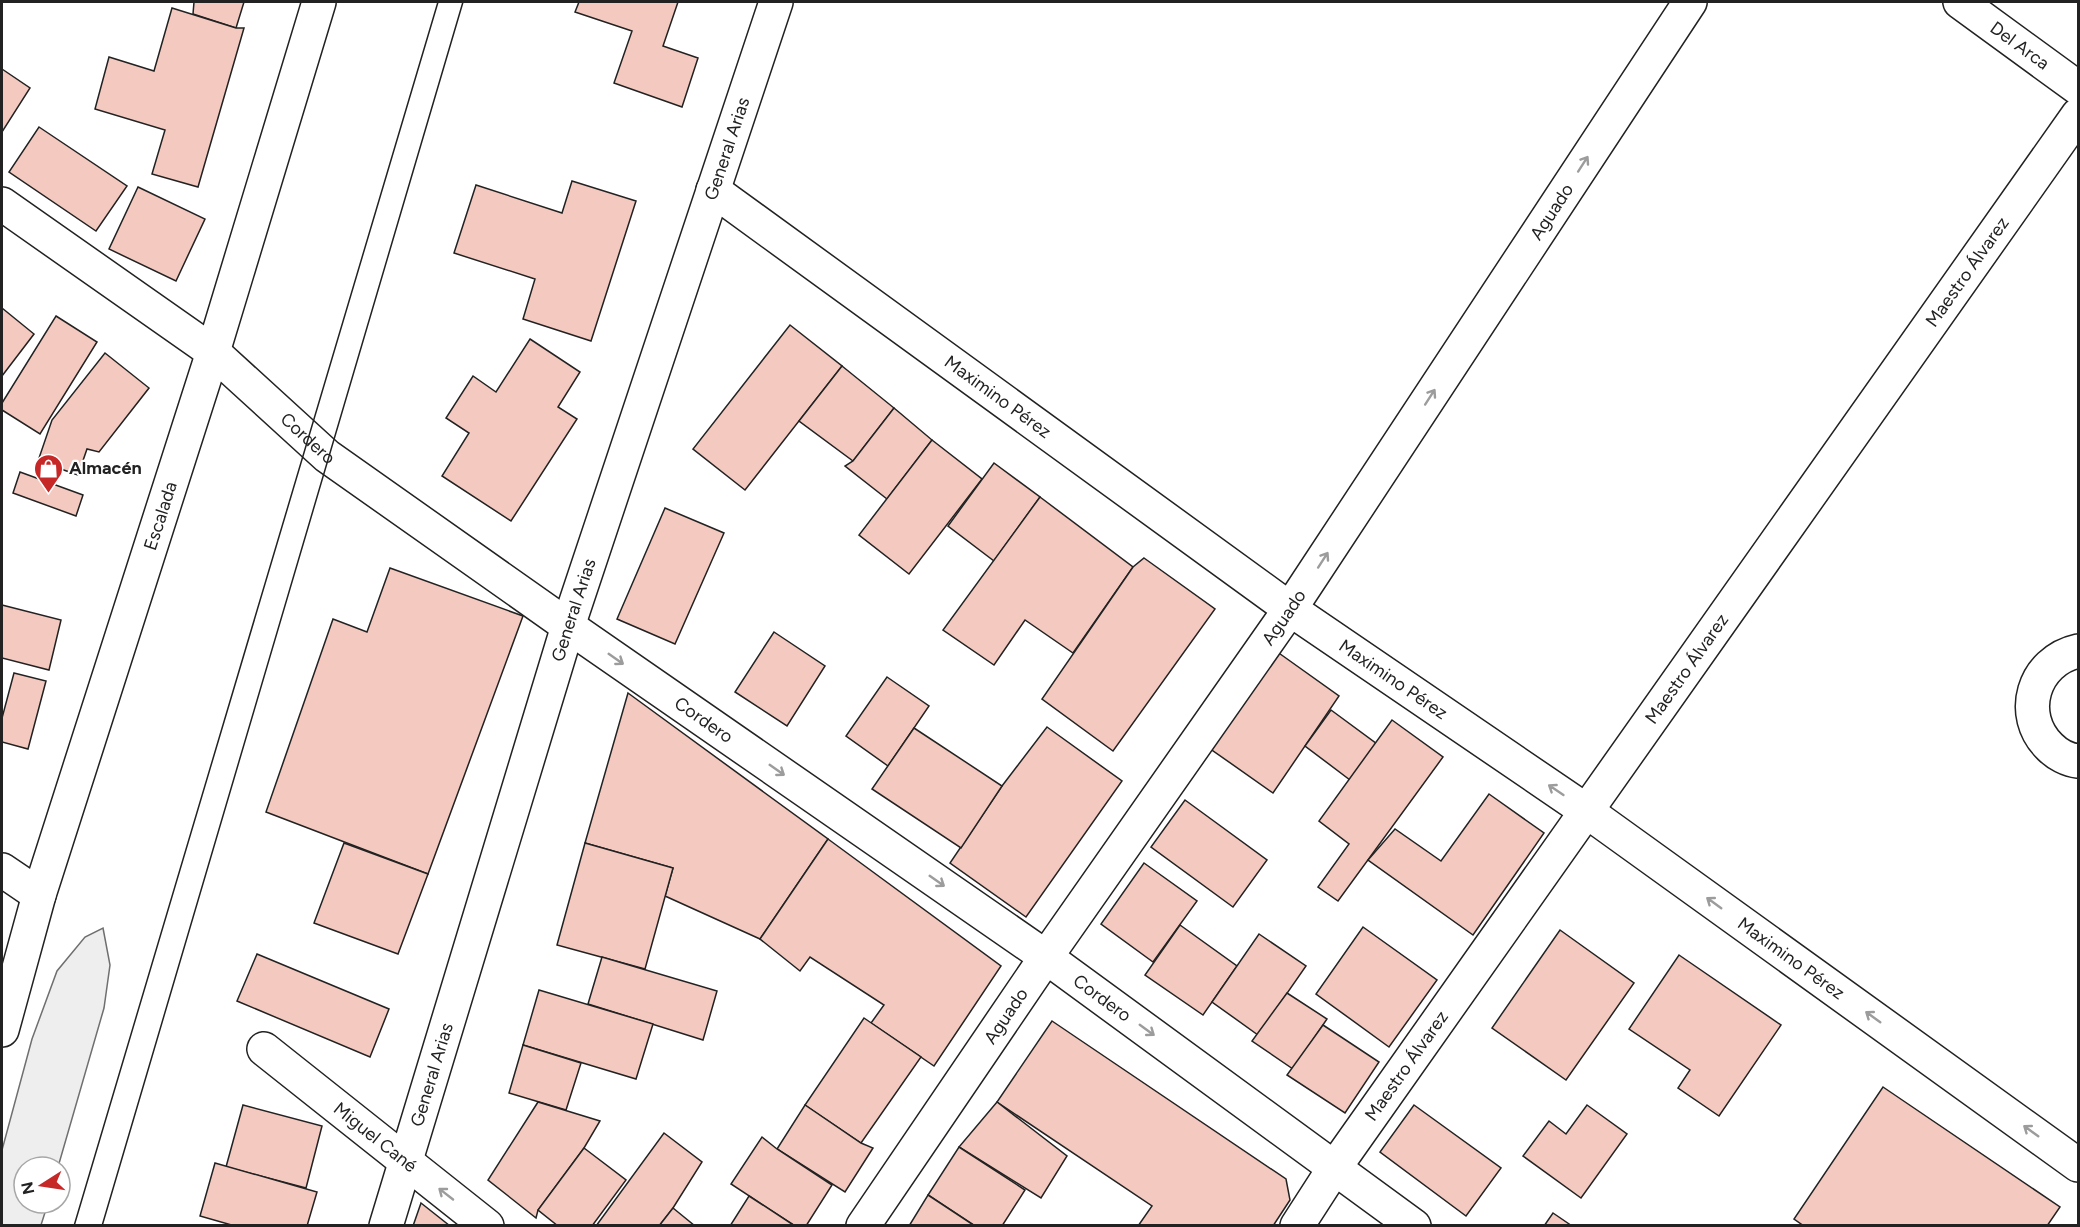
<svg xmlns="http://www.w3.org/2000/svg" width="2080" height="1227" viewBox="0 0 2080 1227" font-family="Figtree,sans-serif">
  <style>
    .green { fill: #eee; stroke: #6f6f6f; stroke-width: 1.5 }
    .building { fill: #f3c9c0; stroke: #222; stroke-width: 1.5 }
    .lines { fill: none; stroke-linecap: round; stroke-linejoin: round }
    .street-casing { stroke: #222; stroke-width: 36 }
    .secondary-casing { stroke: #222; stroke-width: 36 }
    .street { stroke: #fff; stroke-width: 33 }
    .secondary { stroke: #fff; stroke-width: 33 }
    .tram { stroke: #222; stroke-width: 1.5 }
    .oneway { stroke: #9c9c9c }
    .labels { text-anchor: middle; stroke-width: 4.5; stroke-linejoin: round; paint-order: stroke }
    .street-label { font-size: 18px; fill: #222; stroke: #fff }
    .poi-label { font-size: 18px; font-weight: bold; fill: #222; stroke: #fff; text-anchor: start }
  </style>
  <rect width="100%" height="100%" fill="#fff"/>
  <!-- green -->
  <path class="green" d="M103 928 110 965 104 1008 58 1167H24V1203H48L41 1225H2V1150L32 1039 57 971 85 937Z"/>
  <!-- building -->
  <g class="building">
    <path d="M194 2H244L236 28 193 14Z"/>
    <path d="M579 2H678L663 46 698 58 682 107 614 83 632 31 575 12Z"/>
    <path d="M172 8 236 28H244L198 187 152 174 165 130 95 109 109 57 154 71Z"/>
    <path d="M2 69 30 88 2 132Z"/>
    <path d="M39 127 127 186 96 231 9 172Z"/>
    <path d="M572 181 636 201 591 341 523 319 535 279 454 253 476 185 562 213Z"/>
    <path d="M138 187 205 219 176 281 109 249Z"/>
    <path d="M2 308 34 334 2 376Z"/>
    <path d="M56 316 97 342 40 434 2 410V403Z"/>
    <path d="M790 325 842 366 745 490 693 449Z"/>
    <path d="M530 339 580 372 558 407 577 419 511 521 442 476 469 433 446 418 473 376 496 392Z"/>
    <path d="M105 353 149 388 99 452 87 449 78 475 38 461 52 420Z"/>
    <path d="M842 366 894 408 853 461 799 421Z"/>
    <path d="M894 408 932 440 887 499 845 466 853 461Z"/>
    <path d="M932 440 982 479 909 574 859 535Z"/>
    <path d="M994 463 1040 497 994 561 948 526Z"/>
    <path d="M20 472 83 495 76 516 13 493Z"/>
    <path d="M1040 497 1133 567 1073 653 1025 620 994 665 943 630Z"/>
    <path d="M665 508 724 533 675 644 617 619Z"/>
    <path d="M1144 558 1215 609 1113 751 1042 699 1133 567Z"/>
    <path d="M390 568 523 616 428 874 266 812 333 619 367 632Z"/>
    <path d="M2 605 61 620 49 670 2 658Z"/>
    <path d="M774 632 825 666 787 726 735 692Z"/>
    <path d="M1276 651 1339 696 1273 793 1209 748Z"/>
    <path d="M14 673 46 681 28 749 2 742V718Z"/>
    <path d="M887 677 929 706 888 766 846 736Z"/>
    <path d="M628 693 828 839 760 939 665 896 673 868 585 843Z"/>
    <path d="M1331 710 1377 744 1350 780 1305 746Z"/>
    <path d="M1392 720 1443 757 1338 901 1318 887 1349 844 1319 821Z"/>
    <path d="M1047 727 1122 781 1026 917 950 863 1002 786Z"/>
    <path d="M914 728 1002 786 961 848 872 789Z"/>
    <path d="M1489 794 1544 833 1473 935 1368 860 1395 829 1441 861Z"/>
    <path d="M1185 800 1267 860 1233 907 1151 847Z"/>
    <path d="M828 839 1001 966 934 1066 871 1023 884 1005 810 957 800 971 760 939Z"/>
    <path d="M344 843 428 874 398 954 314 923Z"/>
    <path d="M585 843 673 868 645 969 557 945Z"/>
    <path d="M1144 863 1197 901 1153 962 1101 924Z"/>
    <path d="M1180 925 1237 966 1203 1015 1145 975Z"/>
    <path d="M1363 927 1437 980 1389 1047 1316 994Z"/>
    <path d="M1560 930 1634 983 1566 1080 1492 1028Z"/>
    <path d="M1259 934 1306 966 1258 1035 1212 1002Z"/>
    <path d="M257 954 389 1009 370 1057 237 1001Z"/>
    <path d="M1679 955 1781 1025 1719 1116 1678 1088 1690 1070 1629 1029Z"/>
    <path d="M602 957 717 991 703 1040 588 1004Z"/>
    <path d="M539 990 653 1024 636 1079 523 1045Z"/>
    <path d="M1287 993 1327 1019 1293 1069 1252 1041Z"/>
    <path d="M864 1018 921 1057 861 1143 805 1105Z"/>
    <path d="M1052 1021 1286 1179 1290 1200 1273 1226H1138L1152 1206 997 1102Z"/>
    <path d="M1323 1025 1379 1062 1345 1113 1287 1075Z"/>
    <path d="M523 1045 581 1063 566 1110 509 1093Z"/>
    <path d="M1883 1087 2060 1207 2047 1226H1804L1794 1219Z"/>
    <path d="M538 1102 600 1121 584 1148 538 1210 536 1218 488 1180Z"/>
    <path d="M997 1102 1067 1156 1041 1198 959 1147Z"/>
    <path d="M243 1105 322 1126 306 1188 226 1167Z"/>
    <path d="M805 1105 861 1143 873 1148 845 1192 777 1149Z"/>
    <path d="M1414 1105 1501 1168 1466 1216 1380 1152Z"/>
    <path d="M1587 1105 1627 1134 1581 1198 1523 1156 1549 1121 1566 1134Z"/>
    <path d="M664 1133 702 1162 673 1208 659 1226H596Z"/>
    <path d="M762 1137 777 1149 832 1185 806 1226H795L731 1184Z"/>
    <path d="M959 1147 1025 1190 1002 1226H975L928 1195Z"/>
    <path d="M584 1148 626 1180 592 1226H558L538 1210Z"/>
    <path d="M215 1163 317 1192 307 1226H235L200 1216Z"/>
    <path d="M928 1195 975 1226H909Z"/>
    <path d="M749 1196 795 1226H730Z"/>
    <path d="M421 1203 450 1226H413Z"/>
    <path d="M673 1208 695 1226H659Z"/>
    <path d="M1553 1213 1572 1226H1544Z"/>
  </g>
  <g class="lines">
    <defs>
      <g id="street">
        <path id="s1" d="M713 190 1290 609 1585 810 2078 1165"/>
        <path id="s2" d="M2 204 213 352 327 456 568 626 1046 957 1414 1226"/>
        <path d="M2078 651C2033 661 2017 715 2050 747 2057 754 2068 760 2078 761"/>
        <path d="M2 870 39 895"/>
        <path id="s3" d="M2 1030 39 895 213 352 319 2"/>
        <path id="s4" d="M264 1049 487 1226"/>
        <path id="s5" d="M386 1226 568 626 776 2"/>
        <path id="s6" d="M863 1226 1046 957 1290 609 1690 2"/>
        <path id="s7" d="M1297 1226 1335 1167 2078 115"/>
      </g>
      <g id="secondary">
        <path id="s8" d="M1960 2 2078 88"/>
      </g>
    </defs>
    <!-- street casing -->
    <use href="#street" class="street-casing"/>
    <!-- secondary casing -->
    <use href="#secondary" class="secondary-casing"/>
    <!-- street -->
    <use href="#street" class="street"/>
    <!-- secondary -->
    <use href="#secondary" class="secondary"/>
    <!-- tram -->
    <g class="tram">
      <path d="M74 1226 438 2"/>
      <path d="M102 1226 463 2"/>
    </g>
  </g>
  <!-- one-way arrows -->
  <defs><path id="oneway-shaft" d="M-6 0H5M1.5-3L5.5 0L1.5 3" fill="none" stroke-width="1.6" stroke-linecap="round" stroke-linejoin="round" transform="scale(1.5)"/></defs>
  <g class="oneway">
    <use href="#oneway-shaft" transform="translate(1583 164) rotate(-57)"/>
    <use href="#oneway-shaft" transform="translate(1430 397) rotate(-57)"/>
    <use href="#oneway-shaft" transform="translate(1323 560) rotate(-57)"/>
    <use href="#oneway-shaft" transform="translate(616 659) rotate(35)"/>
    <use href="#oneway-shaft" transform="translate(777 770) rotate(35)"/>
    <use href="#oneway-shaft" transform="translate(1556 790) rotate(-146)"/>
    <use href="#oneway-shaft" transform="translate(937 881) rotate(35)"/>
    <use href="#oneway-shaft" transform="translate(1714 903) rotate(-144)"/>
    <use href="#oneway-shaft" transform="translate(1873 1017) rotate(-144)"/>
    <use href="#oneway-shaft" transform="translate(1147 1030) rotate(36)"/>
    <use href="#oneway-shaft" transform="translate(2031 1131) rotate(-144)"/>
    <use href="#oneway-shaft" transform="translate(446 1194) rotate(-142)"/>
  </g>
  <!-- icons -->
  <defs>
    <symbol id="shop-pin" viewBox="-11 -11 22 30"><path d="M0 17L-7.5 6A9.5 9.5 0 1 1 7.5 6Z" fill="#c62828" stroke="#fff"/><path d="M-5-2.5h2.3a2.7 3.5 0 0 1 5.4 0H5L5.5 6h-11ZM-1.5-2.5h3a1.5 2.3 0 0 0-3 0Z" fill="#fff"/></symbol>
  </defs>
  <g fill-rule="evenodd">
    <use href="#shop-pin" x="32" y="452" width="33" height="45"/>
  </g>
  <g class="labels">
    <!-- street labels -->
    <g class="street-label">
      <text dy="6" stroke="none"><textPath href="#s8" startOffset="74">Del Arca</textPath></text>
      <text dy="6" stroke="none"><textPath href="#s5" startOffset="1130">General Arias</textPath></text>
      <text dy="6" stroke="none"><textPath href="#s6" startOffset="1226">Aguado</textPath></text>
      <text dy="6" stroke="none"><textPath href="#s7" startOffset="1166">Maestro Álvarez</textPath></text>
      <text dy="6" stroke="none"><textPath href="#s1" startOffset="352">Maximino Pérez</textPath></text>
      <text dy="6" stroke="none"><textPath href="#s2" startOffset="386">Cordero</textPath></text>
      <text dy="6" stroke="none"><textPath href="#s3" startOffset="538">Escalada</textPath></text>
      <text dy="6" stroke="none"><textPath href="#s5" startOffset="644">General Arias</textPath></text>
      <text dy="6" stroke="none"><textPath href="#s6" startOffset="740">Aguado</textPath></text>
      <text dy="6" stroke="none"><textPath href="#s7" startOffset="680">Maestro Álvarez</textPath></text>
      <text dy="6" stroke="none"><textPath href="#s1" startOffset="838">Maximino Pérez</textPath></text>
      <text dy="6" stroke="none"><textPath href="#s2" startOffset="872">Cordero</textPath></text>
      <text dy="6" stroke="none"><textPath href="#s1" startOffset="1324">Maximino Pérez</textPath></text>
      <text dy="6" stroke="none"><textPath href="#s2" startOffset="1358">Cordero</textPath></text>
      <text dy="6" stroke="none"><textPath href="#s6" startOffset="254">Aguado</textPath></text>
      <text dy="6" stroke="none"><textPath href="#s7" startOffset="194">Maestro Álvarez</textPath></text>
      <text dy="6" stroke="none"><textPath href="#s5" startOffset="158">General Arias</textPath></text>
      <text dy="6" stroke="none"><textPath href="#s4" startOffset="142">Miguel Cané</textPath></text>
    </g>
    <!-- poi labels -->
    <g class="poi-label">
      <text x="69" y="474">Almacén</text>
    </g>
  </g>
  <!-- border -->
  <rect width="2080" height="1227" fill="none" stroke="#222222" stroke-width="6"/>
  <!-- north arrow -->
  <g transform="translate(42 1185) rotate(258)"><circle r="28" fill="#ffffff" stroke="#a7a7a7" stroke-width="1.5"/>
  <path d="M0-4.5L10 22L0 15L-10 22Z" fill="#c62828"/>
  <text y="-9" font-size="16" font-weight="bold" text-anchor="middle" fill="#222222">N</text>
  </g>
</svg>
